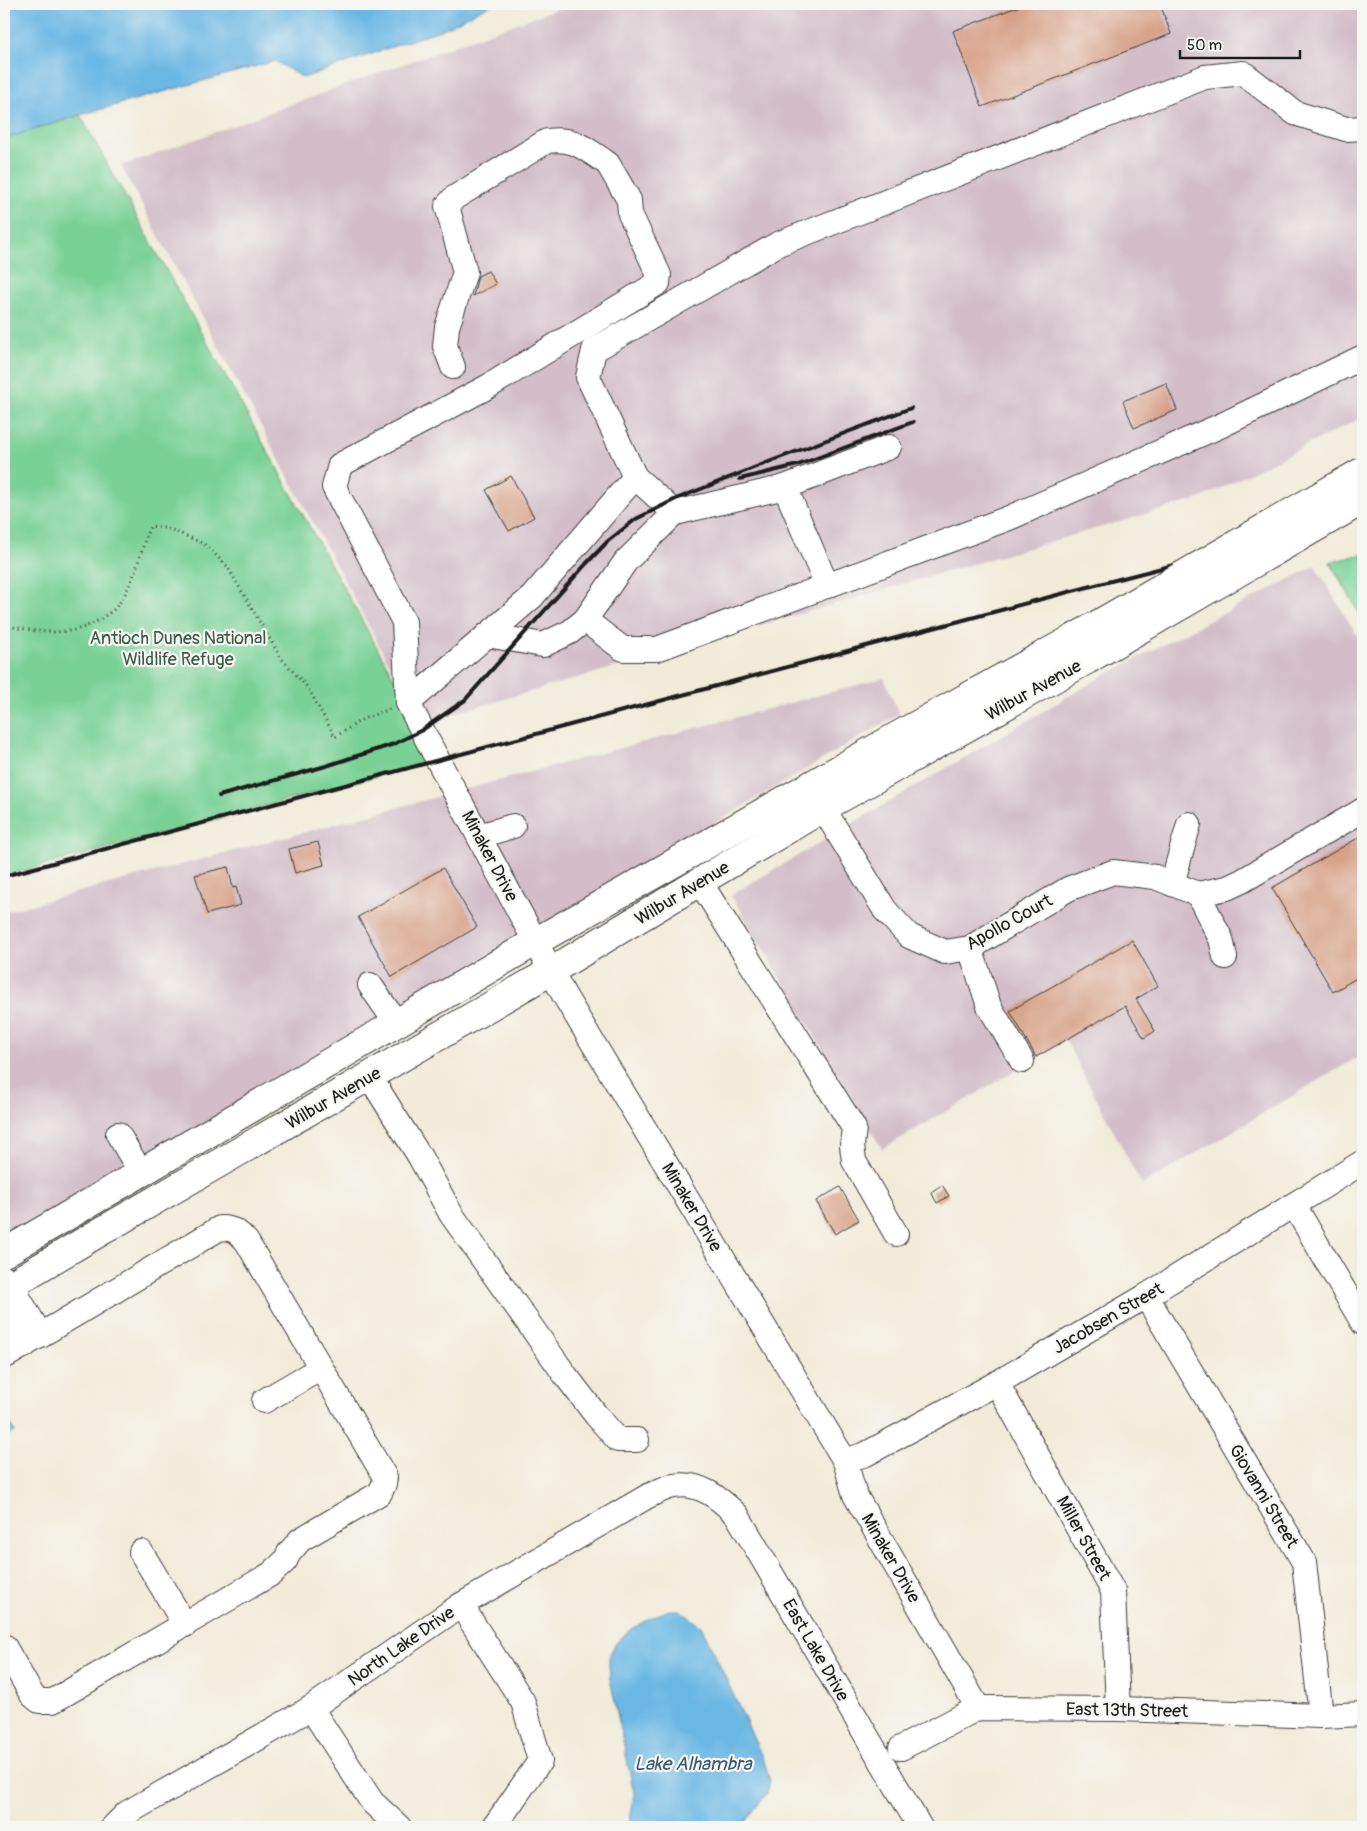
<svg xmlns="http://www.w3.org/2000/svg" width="1367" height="1831" viewBox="0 0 1367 1831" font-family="Pangolin,sans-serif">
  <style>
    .industrial { fill: #d2bdc8 }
    .green { fill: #79d196; stroke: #4a7659 }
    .water { fill: #6ab7e4; stroke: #436a80 }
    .building { fill: #d7a188 }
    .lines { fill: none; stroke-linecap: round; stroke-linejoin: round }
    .minor-casing { stroke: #3c3b38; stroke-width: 26 }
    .major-casing { stroke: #3c3b38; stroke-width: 30 }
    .path { stroke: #3c3b38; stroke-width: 3; stroke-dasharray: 1 4; stroke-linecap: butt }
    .minor { stroke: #fff; stroke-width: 24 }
    .major { stroke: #fff; stroke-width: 28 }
    .rail { stroke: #1c1c1c; stroke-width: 4 }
    .major-bridge-casing { stroke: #3c3b38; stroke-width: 30; stroke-linecap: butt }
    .major-bridge { stroke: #fff; stroke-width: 28 }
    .labels { text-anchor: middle; stroke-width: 4.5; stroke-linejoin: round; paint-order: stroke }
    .park-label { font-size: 18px; fill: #3d5b47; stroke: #f6f6f2 }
    .street-label { font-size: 18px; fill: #1c1c1c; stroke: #f6f6f2 }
    .water-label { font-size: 19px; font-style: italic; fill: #3b5a6c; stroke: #f6f6f2 }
  </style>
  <rect width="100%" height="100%" fill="#f6f6f2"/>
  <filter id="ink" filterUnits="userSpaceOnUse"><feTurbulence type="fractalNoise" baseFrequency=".02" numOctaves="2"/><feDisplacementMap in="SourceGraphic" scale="10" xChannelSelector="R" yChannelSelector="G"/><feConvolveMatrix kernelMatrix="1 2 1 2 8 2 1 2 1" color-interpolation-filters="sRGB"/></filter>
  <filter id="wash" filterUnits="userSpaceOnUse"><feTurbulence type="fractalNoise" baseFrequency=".0096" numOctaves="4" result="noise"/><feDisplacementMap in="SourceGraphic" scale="20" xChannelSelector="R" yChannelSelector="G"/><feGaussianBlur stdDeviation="1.12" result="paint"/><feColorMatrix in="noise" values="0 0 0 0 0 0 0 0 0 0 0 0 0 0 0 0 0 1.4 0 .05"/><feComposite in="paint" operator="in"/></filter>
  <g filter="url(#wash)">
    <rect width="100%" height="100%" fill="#f1ebd9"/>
    <!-- industrial -->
    <g class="industrial">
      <path d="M570 4H1363V417L1199 499 421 723 121 166Z"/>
      <path d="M1315 566 1363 645V1054L1142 1185 1066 1041 882 1149 731 895 1103 676Z"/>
      <path d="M884 678 899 714 102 1188 4 1244V912Z"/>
    </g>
    <!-- green -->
    <g class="green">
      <path d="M80 115 408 703 437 760 4 876V139Z"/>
      <path d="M1363 554V620L1330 562Z"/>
    </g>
    <!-- water -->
    <g class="water">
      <path d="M4 4H492L443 29 303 78 275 61 80 115 4 139Z"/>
      <path d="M4 1412 15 1432 4 1438Z"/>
      <path d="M669 1610H680L702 1627 764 1761 770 1781 767 1793 741 1827H628L631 1815 634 1793 610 1679C610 1670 607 1659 611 1651 620 1632 651 1617 669 1610Z"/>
    </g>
    <g id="blocks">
      <!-- building -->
      <g class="building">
        <path d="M1025 4H1160L1171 34 982 107 953 31Z"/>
        <path d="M488 271 496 284 473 296 478 276Z"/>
        <path d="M1166 383 1177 410 1134 428 1123 401Z"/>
        <path d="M511 476 534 517 509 531 486 490Z"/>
        <path d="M1363 835V974L1333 992 1272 888Z"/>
        <path d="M318 842 324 865 295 873 289 849Z"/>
        <path d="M228 867 233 888 236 887 241 905 207 914 195 875Z"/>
        <path d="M443 868 477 927 392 977 358 917Z"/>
        <path d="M1132 940 1158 986 1136 999 1155 1031 1144 1038 1125 1006 1036 1057 1010 1011Z"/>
        <path d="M942 1185 949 1196 937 1203 931 1192Z"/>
        <path d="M840 1187 859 1220 835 1234 816 1201Z"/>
      </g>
    </g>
  </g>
  <g filter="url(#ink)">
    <use href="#blocks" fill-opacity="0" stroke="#3c3b38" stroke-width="1"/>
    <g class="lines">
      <defs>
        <g id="minor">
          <path d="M453 367 445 346 447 327 465 272 447 206 454 198 547 141C573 137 583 147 604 161L608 164 629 200 630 214 659 275 658 283 489 386 340 465 334 487 404 622 408 703 433 751 564 995 845 1461 855 1495 978 1708"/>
          <path d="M635 477 675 513 785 487 827 586"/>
          <path d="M785 487 889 447"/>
          <path d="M585 620 623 649H657L1009 518 1222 425 1363 357"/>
          <path d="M487 635 543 645 570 632 585 620 626 561 675 513"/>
          <path d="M408 703 532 597 635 477 588 377 594 350 778 244 1205 77 1243 73 1295 113 1346 129 1363 128"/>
          <path d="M823 808 885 910 909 936 945 952 970 948 1068 889 1113 872 1155 877 1198 894"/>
          <path d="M479 836 513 826"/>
          <path d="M700 882 854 1128 852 1146 854 1161 896 1234"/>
          <path d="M1172 884 1189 824"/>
          <path d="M1198 894 1227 888 1242 881 1363 810"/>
          <path d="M1198 894 1221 939 1225 957"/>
          <path d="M970 948 989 1006 1022 1061"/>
          <path d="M370 985 397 1024"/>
          <path d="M370 1077 420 1157 451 1214 566 1376 596 1415 618 1440H637"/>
          <path d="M118 1134 141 1173"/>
          <path d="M1294 1205 1363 1323"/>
          <path d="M4 1278 11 1285 41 1336"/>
          <path d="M1146 1296 1304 1562 1321 1716"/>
          <path d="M4 1311 24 1346"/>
          <path d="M4 1357 220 1228C233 1228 239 1232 247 1242L385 1477 384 1484 380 1493 300 1540 289 1553 285 1561 271 1574 53 1701H39L32 1695 4 1646"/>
          <path d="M997 1383 1113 1591 1118 1709"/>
          <path d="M264 1401 321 1368"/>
          <path d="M845 1461 866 1454 997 1383 1146 1296 1363 1162"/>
          <path d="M141 1552 185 1625"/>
          <path d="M461 1605 523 1702 540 1761 494 1827"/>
          <path d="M311 1708 372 1802 399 1827"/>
          <path d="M901 1748 978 1708 1118 1709 1321 1716 1363 1714"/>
          <path d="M113 1827 127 1813 311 1708 461 1605 648 1496C656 1493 665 1487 674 1486 700 1481 720 1499 737 1515L920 1827"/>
        </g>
        <g id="major">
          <path d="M4 1253 535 942 906 731 1074 638"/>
          <path d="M4 1289 88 1239 551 971 823 808 1087 660"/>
        </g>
      </defs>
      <!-- minor casing -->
      <use href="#minor" class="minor-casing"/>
      <!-- major casing -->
      <use href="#major" class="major-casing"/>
      <!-- path -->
      <path class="path" d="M4 625C37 632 74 639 103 617 107 614 113 611 116 607 132 589 140 556 147 533L151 526 170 529 204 544 227 566 281 658 308 688 335 737 363 719 390 709"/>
      <!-- minor -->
      <use href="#minor" class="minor"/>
      <!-- major -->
      <use href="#major" class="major"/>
      <!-- rail -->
      <g class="rail">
        <path d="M740 479 798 465 913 422"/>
        <path d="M219 796 326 766 394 744 422 730 465 700 586 564 608 541 636 519 676 499 766 463 911 408"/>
        <path d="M4 876 1057 595 1363 516"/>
      </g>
      <defs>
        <g id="major-bridge">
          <path d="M1074 638 1363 471"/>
          <path d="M1087 660 1363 500"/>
        </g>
      </defs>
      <!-- major-bridge casing -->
      <use href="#major-bridge" class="major-bridge-casing"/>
      <!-- major-bridge -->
      <use href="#major-bridge" class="major-bridge"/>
    </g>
  </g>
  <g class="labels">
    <!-- park labels -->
    <g class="park-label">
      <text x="178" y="644">Antioch Dunes National<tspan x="178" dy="21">Wildlife Refuge</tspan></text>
    </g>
    <!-- street labels -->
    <g class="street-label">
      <text transform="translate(1033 690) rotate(-29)" y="6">Wilbur Avenue</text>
      <text transform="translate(490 856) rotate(62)" y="6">Minaker Drive</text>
      <text transform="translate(682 893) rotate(-31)" y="6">Wilbur Avenue</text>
      <text transform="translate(1009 922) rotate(-29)" y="6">Apollo Court</text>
      <text transform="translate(333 1098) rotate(-30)" y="6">Wilbur Avenue</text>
      <text transform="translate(692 1207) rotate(59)" y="6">Minaker Drive</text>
      <text transform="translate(1108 1318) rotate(-30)" y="6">Jacobsen Street</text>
      <text transform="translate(1264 1496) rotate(59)" y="6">Giovanni Street</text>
      <text transform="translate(1084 1538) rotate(61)" y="6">Miller Street</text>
      <text transform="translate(891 1558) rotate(60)" y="6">Minaker Drive</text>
      <text transform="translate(401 1646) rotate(-35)" y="6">North Lake Drive</text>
      <text transform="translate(816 1650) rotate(60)" y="6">East Lake Drive</text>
      <text transform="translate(1127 1710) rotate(1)" y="6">East 13th Street</text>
    </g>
    <!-- water labels -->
    <g class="water-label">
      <text x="693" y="1770">Lake Alhambra</text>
    </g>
  </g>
  <!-- margin -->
  <rect width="1367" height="1831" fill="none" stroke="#f6f6f2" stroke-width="20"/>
  <!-- scale -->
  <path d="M1180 50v8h120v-8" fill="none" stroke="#1c1c1c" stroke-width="2.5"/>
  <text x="1187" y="50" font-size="15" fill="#1c1c1c" stroke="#f6f6f2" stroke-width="4" paint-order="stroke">50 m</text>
</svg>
